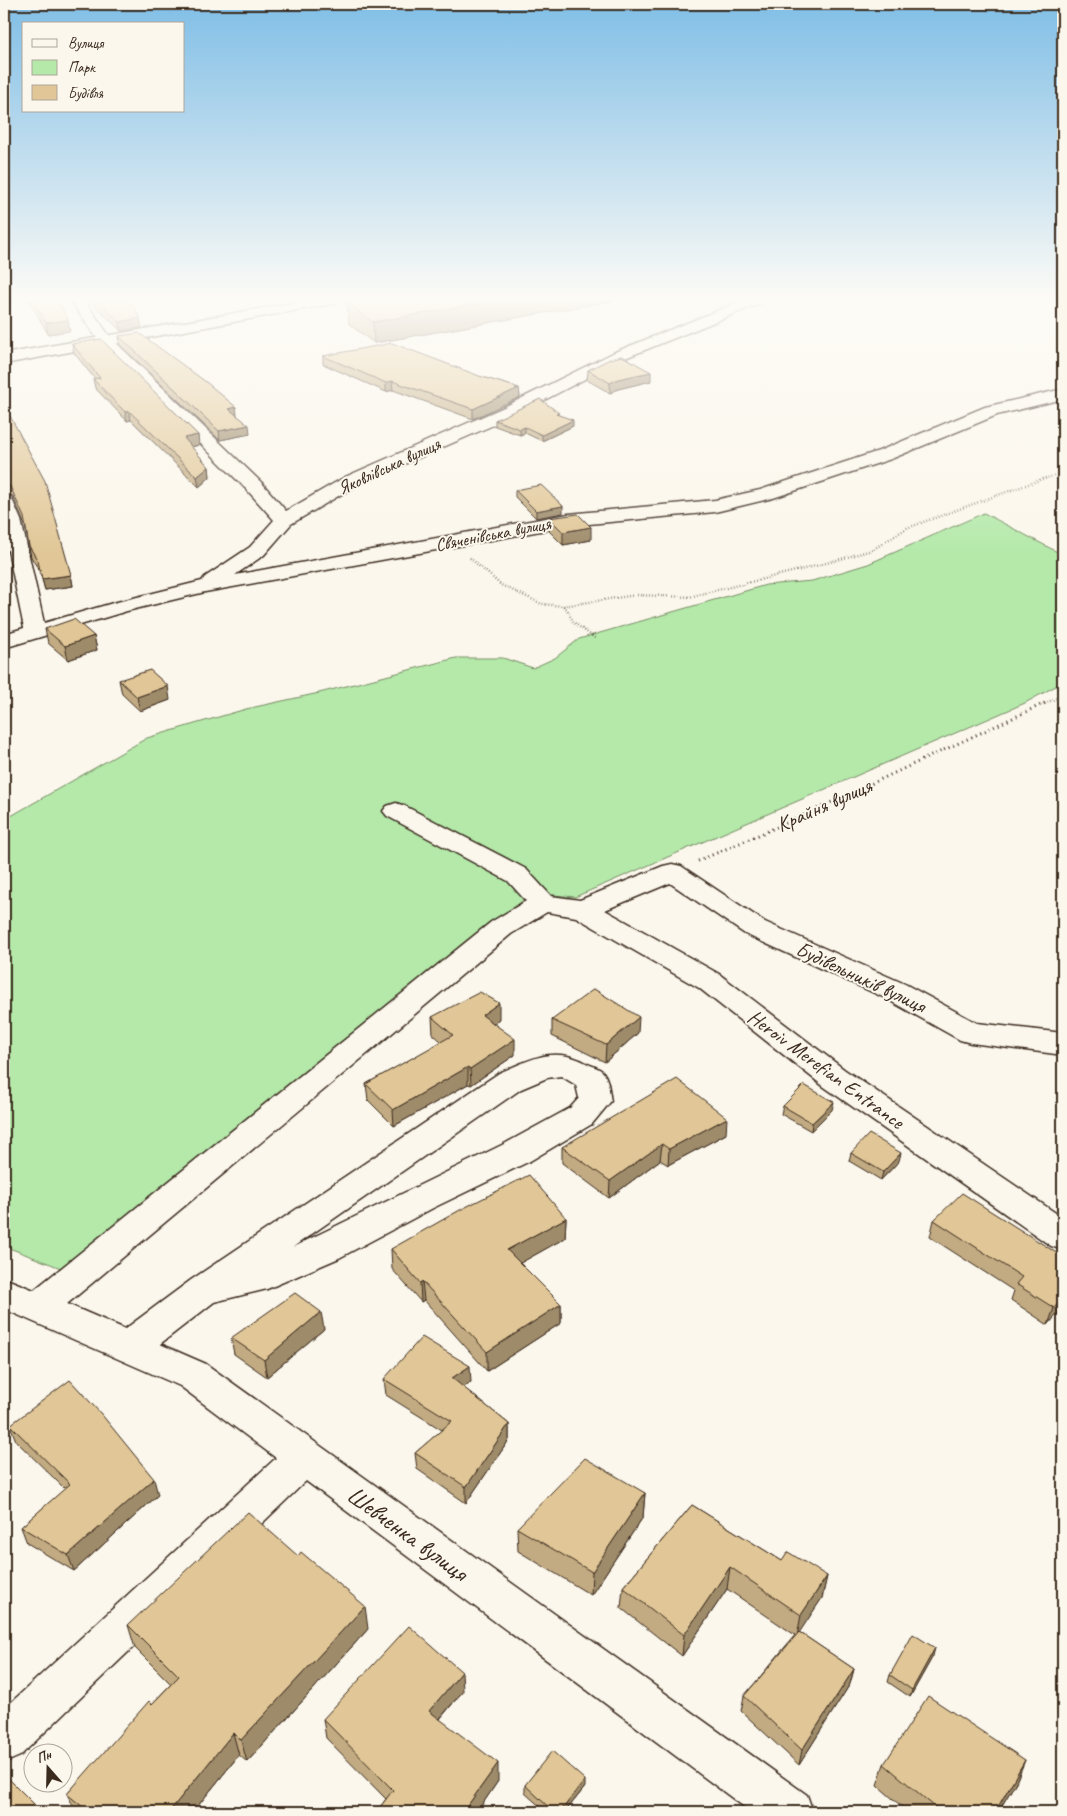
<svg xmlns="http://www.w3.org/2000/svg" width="1067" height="1816" viewBox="0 0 1067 1816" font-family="Caveat,sans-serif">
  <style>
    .green { fill: #b4e9aa; stroke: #788a64 }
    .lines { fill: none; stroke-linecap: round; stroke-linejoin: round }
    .street-casing { stroke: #3b2a1e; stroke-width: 3 }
    .secondary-casing { stroke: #3b2a1e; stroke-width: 3 }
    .path-far2 { stroke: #3b2a1e; stroke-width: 2; stroke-dasharray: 0.5 2.5; stroke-linecap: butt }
    .path-far1 { stroke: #3b2a1e; stroke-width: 2.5; stroke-dasharray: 0.5 2.5; stroke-linecap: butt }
    .path { stroke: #3b2a1e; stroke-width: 3; stroke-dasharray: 1 4; stroke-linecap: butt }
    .street { fill: #fbf7ec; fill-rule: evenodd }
    .secondary { fill: #fbf7ec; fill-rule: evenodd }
    .wall { fill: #c2ab82; stroke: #3b2a1e }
    .shaded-wall { fill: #9e8b6a; stroke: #3b2a1e }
    .building { fill: #e1c797; stroke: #3b2a1e }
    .labels { text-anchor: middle; stroke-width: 4; stroke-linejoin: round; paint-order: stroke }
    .far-street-label { font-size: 18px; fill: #3b2a1e; stroke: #fbf7ec }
    .street-label { font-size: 21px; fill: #3b2a1e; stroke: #fbf7ec }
    .near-street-label { font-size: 25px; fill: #3b2a1e; stroke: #fbf7ec }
  </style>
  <rect width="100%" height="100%" fill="#fbf7ec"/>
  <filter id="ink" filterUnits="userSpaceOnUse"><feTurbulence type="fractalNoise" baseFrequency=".02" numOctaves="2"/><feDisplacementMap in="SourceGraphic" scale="10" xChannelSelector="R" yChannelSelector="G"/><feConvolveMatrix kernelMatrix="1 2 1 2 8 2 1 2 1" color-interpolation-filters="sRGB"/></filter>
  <g filter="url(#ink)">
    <!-- green -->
    <path class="green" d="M984 513 1063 555V682L1025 703 575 897 532 893 66 1270 4 1246V820L147 738 246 709 319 693 456 658H503L533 668 555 658 579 639 766 585 812 581 868 564Z"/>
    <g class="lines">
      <defs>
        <g id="street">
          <path d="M70 300H84L111 338 262 483 286 511 345 477 502 408 615 352 744 300H763L761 303 625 358 514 416 357 485 291 524 264 555 235 575 568 514 715 500 760 490 879 451 985 407 1063 389V399L997 415 891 459 773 498 715 512 568 526 205 592 127 611 4 648V634L24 628 4 531V495L11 497 21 520 44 623 113 603 202 581 205 577 250 547 274 520 248 491 101 344Z"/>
          <path d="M396 803 405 806 526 869 551 896 580 900 663 866 672 864 681 866 765 922 905 984 977 1023 1063 1033V1055L971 1043 960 1040 885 998 745 934 670 883 605 910 719 974 845 1070 1063 1218V1250L1051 1246 823 1086 699 988 576 917 547 912 511 934 67 1304 125 1329 191 1280 499 1073C532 1059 554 1045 588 1064 592 1066 599 1068 602 1071 609 1078 609 1092 611 1101L592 1124 530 1161 433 1208 339 1258 267 1289 214 1302 160 1344 206 1364 807 1795 813 1812H751L306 1481 20 1756 4 1763V1709L276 1458 180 1386 4 1309V1278L34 1290 491 922 526 901 508 881 387 816 383 811 387 806ZM561 1076 576 1085 579 1098 570 1108 506 1143 293 1247 521 1089 547 1078Z"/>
        </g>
        <path id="secondary" d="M309 300H338L336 303 331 304 4 364V354Z"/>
      </defs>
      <!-- street casing -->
      <use href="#street" class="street-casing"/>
      <!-- secondary casing -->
      <use href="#secondary" class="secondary-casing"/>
      <!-- path-far2 -->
      <path class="path-far2" d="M1045 479 1063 472"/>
      <!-- path-far1 -->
      <g class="path-far1">
        <path d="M470 558 501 585 542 604 563 606 567 609 573 622 596 639"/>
        <path d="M563 606 636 595 689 597 816 566 872 550 907 528 1048 477"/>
        <path d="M1042 705 1063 695"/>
      </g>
      <!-- path -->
      <path class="path" d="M698 861 791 821 1045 703"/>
      <!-- street -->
      <use href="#street" class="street"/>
      <!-- secondary -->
      <use href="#secondary" class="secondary"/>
    </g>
    <!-- wall -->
    <g class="wall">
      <path d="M29 300H58L70 331 48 334Z"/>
      <path d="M89 300H130L142 328 121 331Z"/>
      <path d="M617 300 374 343 349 324 347 303Z"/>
      <path d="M119 336 236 407 237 415 250 434 220 440 120 345Z"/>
      <path d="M72 344 198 435 199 445 191 447 209 467 210 477 199 487 131 420 127 421 95 388 93 379H95L74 353Z"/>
      <path d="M323 356 482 377 519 388 520 397 473 419 393 390 386 392 323 364Z"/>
      <path d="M588 370 651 381 618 389 610 393 587 380Z"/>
      <path d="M559 415 573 426 542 441 525 433 520 435 495 426V420Z"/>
      <path d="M4 417 71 575 73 586 45 590 40 572 31 557 25 526 13 496 10 495 4 482Z"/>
      <path d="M515 490 563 513 536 518 515 497Z"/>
      <path d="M549 518 591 540 563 545 549 531Z"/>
      <path d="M45 629 94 636 97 650 68 660 48 643Z"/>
      <path d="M119 680 170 700 140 711 122 694Z"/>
      <path d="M432 1017 499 1019 493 1024 515 1055 471 1085 468 1084 394 1126 368 1100 366 1084 442 1042 433 1034Z"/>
      <path d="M552 1020 638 1033 605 1062 552 1036Z"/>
      <path d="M783 1106 832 1110 811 1131 781 1114Z"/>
      <path d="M726 1134 668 1165 660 1160 609 1198 562 1163V1147Z"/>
      <path d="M851 1153 899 1161 881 1180 849 1161Z"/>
      <path d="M566 1218 565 1238 520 1263 561 1304V1323L487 1371 424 1300 421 1302 392 1269 391 1249Z"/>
      <path d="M934 1220 1063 1257V1307L1048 1325 1011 1300 1014 1291 930 1237Z"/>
      <path d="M324 1329 267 1377 234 1354 231 1338Z"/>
      <path d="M384 1379 471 1382 463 1387 509 1424V1440L466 1503 417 1469 415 1453 442 1430 386 1395Z"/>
      <path d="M10 1425 158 1495 74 1571 27 1543 21 1527 65 1489 16 1441Z"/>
      <path d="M645 1493 643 1517 591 1595 518 1551 517 1528Z"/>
      <path d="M692 1505 782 1561 827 1576 822 1598 799 1632 854 1669 850 1684 799 1765 741 1711 744 1696 795 1635 727 1589 682 1656 621 1608 623 1587Z"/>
      <path d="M128 1625 368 1629 247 1762 239 1755 193 1812H76L67 1794 171 1684 135 1648Z"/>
      <path d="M933 1656 910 1697 888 1682 890 1675Z"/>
      <path d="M463 1691 440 1719 498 1781 477 1812H377V1811L386 1799 326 1738 323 1719Z"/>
      <path d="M1025 1760 1016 1782 998 1812H908L877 1785 884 1764Z"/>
      <path d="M525 1785 585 1787 565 1812H546L525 1793Z"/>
    </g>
    <!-- shaded-wall -->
    <g class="shaded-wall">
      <path d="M501 300H617L374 343 373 322Z"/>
      <path d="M140 318 142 328 121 331 120 322Z"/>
      <path d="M68 320 70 331 48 334 46 323Z"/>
      <path d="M651 372V381L618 389 610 393V383L618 379Z"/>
      <path d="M392 381 393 390 386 392V383Z"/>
      <path d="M519 388 520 397 473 419V409Z"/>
      <path d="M236 407 237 416 229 409Z"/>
      <path d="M129 411 131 420 127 421 125 412Z"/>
      <path d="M573 420V426L542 441V435Z"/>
      <path d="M249 425 250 434 220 440 219 431Z"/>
      <path d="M525 427V433L520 435V429Z"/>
      <path d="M198 435 199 445 185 448 184 438Z"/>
      <path d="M209 467 210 477 199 487 197 477Z"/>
      <path d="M563 506V513L536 518V511Z"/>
      <path d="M591 527V540L563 545V532Z"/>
      <path d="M71 575 73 586 45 590 42 579Z"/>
      <path d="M94 636 97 650 68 660 65 646Z"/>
      <path d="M168 686 170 700 140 711 137 697Z"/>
      <path d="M499 1003V1019L483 1032 482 1015Z"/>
      <path d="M639 1017 638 1033 605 1062 606 1045Z"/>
      <path d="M515 1039V1055L471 1085 470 1069Z"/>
      <path d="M468 1067V1084L394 1126 393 1110Z"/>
      <path d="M834 1102 832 1110 811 1131 812 1123Z"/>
      <path d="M727 1118 726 1134 668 1165 669 1149Z"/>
      <path d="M662 1144 660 1160 609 1198 610 1181Z"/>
      <path d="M901 1153 899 1161 881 1180 883 1172Z"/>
      <path d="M566 1218 565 1238 508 1270 507 1250Z"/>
      <path d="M422 1281 424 1300 421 1302 420 1283Z"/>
      <path d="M1063 1298V1307L1048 1325 1054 1308Z"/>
      <path d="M561 1304V1323L487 1371V1352Z"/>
      <path d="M321 1312 324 1329 267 1377 264 1360Z"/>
      <path d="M470 1366 471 1382 453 1394 452 1378Z"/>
      <path d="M509 1424V1440L466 1503V1487Z"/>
      <path d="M154 1479 158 1495 74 1571 68 1555Z"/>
      <path d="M645 1493 643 1517 591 1595 592 1572Z"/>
      <path d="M730 1567 727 1589 682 1656 684 1635Z"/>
      <path d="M827 1576 822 1598 797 1636 801 1615Z"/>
      <path d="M365 1606 368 1629 247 1762 241 1740Z"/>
      <path d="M935 1648 933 1656 910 1697 912 1690Z"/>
      <path d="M854 1669 850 1684 799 1765 802 1750Z"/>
      <path d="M462 1672 463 1691 431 1729 429 1711Z"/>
      <path d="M233 1733 239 1755 193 1812H169Z"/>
      <path d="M1025 1760 1016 1782 998 1812H995Z"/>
      <path d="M498 1763V1781L477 1812H463Z"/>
      <path d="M585 1780V1787L565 1812H560Z"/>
    </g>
    <!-- building -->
    <g class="building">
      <path d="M33 300H58L68 320 46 323Z"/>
      <path d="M97 300H130L140 318 120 322Z"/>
      <path d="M368 300H501L373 322 347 303Z"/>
      <path d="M139 333 206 382 236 407 229 409 249 425 219 431 119 336Z"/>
      <path d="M101 339 198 435 184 438 209 467 197 477 129 411 125 412 93 379 100 378 72 344Z"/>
      <path d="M392 343 482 377 519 388 473 409 392 381 386 383 323 356Z"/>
      <path d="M622 356 651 372 618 379 610 383 588 370 610 359Z"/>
      <path d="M540 399 559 413 556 414 573 420 542 435 525 427 520 429 495 420Z"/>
      <path d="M10 416 45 481 71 575 42 579 38 561 29 546 24 517 10 486 7 484 4 477V417Z"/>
      <path d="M541 485 563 506 536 511 515 490Z"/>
      <path d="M578 514 591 527 563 532 549 518Z"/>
      <path d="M74 619 94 636 65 646 45 629Z"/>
      <path d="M150 670 168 686 137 697 119 680Z"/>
      <path d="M594 989 639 1017 606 1045 552 1020Z"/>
      <path d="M480 992 499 1003 482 1015 515 1039 470 1069 468 1067 393 1110 366 1084 453 1035 432 1017Z"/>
      <path d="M677 1079 727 1118 669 1149 662 1144 610 1181 562 1147Z"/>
      <path d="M804 1085 834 1102 812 1123 783 1106Z"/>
      <path d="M869 1134 901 1153 883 1172 851 1153Z"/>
      <path d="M529 1175 566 1218 507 1250 561 1304 487 1352 422 1281 420 1283 391 1249 460 1210Z"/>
      <path d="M962 1193 1063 1257V1298L1054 1308 1016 1284 1022 1277 934 1220Z"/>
      <path d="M295 1293 321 1312 264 1360 231 1338Z"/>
      <path d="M422 1337 470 1366 452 1378 509 1424 466 1487 415 1453 452 1421 384 1379Z"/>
      <path d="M70 1380 102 1415 154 1479 68 1555 21 1527 70 1484 10 1425Z"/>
      <path d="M585 1458 645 1493 592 1572 517 1528Z"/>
      <path d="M692 1505 782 1561 788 1552 827 1576 801 1615 730 1567 684 1635 623 1587Z"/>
      <path d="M248 1512 298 1556 301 1552 365 1606 241 1740 233 1733 169 1812H89L67 1794 149 1701 152 1704 179 1676 128 1625Z"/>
      <path d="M409 1626 462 1672 429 1711 498 1763 463 1812H379L377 1811 393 1790 323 1719Z"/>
      <path d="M799 1632 854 1669 802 1750 744 1696Z"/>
      <path d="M913 1634 935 1648 912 1690 890 1675Z"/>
      <path d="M928 1696 1025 1760 995 1812H941L884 1764Z"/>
      <path d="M552 1751 585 1780 560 1812H554L525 1785Z"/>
      <path d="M4 1774 42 1812H4Z"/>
    </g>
  </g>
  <!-- sky -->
  <linearGradient id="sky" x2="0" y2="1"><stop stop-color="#80bee6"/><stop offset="0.54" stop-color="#fdfbf6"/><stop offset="1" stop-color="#fdfbf6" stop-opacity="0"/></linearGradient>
  <rect width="1067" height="554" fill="url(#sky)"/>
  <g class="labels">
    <!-- far-street labels -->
    <g class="far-street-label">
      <text transform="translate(389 466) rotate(-25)" y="6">Яковлівська вулиця</text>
      <text transform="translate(493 534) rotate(-11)" y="6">Свяченівська вулиця</text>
    </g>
    <!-- street labels -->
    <g class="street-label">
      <text transform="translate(824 805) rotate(-24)" y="7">Крайня вулиця</text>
      <text transform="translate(861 977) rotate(25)" y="7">Будівельників вулиця</text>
      <text transform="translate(826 1069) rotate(36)" y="7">Heroiv Merefian Entrance</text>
    </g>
    <!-- near-street labels -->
    <g class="near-street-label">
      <text transform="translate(408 1533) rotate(36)" y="9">Шевченка вулиця</text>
    </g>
  </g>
  <!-- margin -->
  <rect width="1067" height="1816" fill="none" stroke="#fbf7ec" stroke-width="20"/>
  <rect x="10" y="10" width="1047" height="1796" fill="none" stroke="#3b2a1e" stroke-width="2" filter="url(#ink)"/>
  <!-- legend -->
  <rect x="22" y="22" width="162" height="90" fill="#fbf7ec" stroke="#aea59a"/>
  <rect x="32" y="39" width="25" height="8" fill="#fbf7ec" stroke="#aea59a"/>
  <text x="68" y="48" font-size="15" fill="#3b2a1e">Вулиця</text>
  <rect x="32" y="60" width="25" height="15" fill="#b4e9aa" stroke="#aea59a"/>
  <text x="68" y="72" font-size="15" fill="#3b2a1e">Парк</text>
  <rect x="32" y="85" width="25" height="15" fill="#e1c797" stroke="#aea59a"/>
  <text x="68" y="98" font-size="15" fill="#3b2a1e">Будівля</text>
  <!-- north arrow -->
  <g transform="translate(48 1768) rotate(340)"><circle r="24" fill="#fbf7ec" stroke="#aea59a"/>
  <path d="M0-4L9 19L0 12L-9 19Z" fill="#3b2a1e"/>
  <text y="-8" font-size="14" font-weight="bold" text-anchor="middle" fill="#3b2a1e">Пн</text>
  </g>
</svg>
